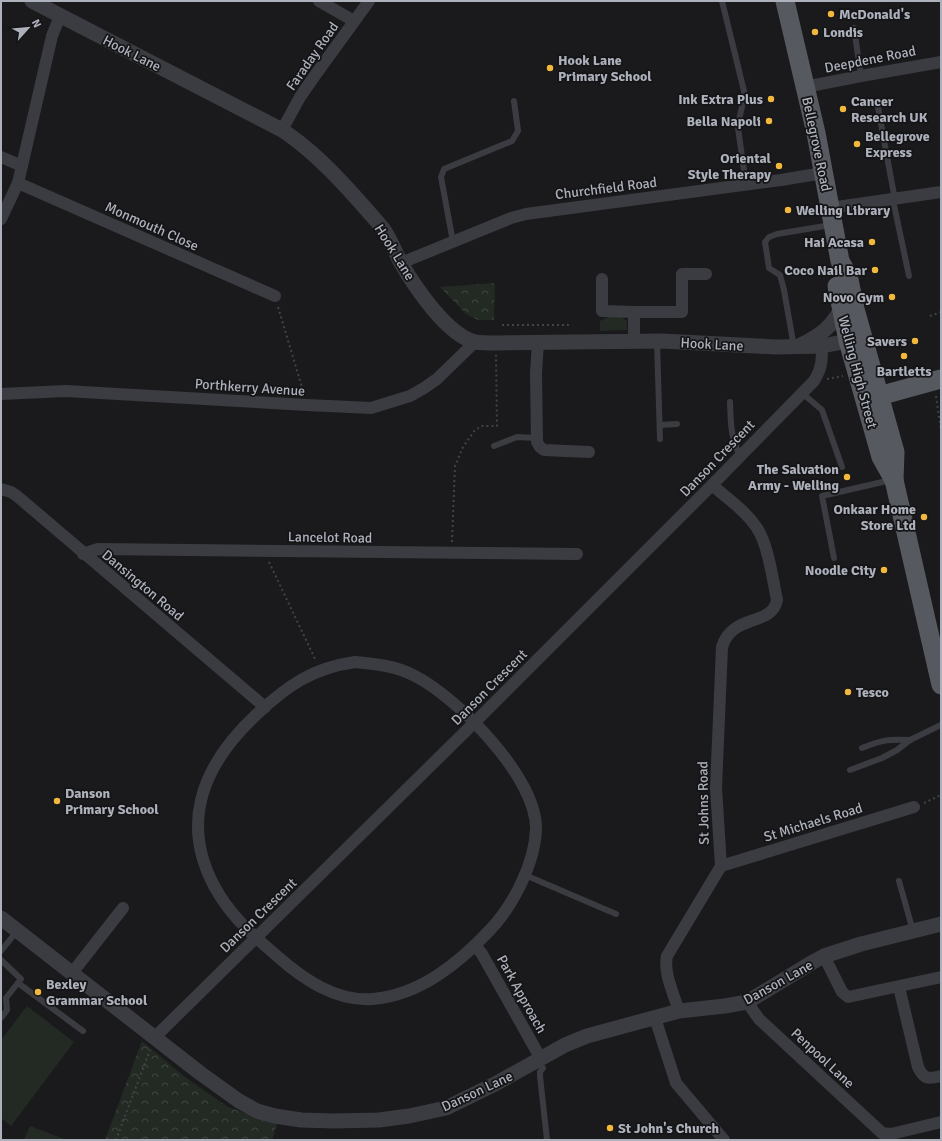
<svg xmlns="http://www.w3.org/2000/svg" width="942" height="1141" viewBox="0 0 942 1141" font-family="Signika,sans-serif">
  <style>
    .green { fill: #222a23 }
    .forest { fill: url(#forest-crowns) }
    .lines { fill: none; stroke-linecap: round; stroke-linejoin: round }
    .path { stroke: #414348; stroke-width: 2; stroke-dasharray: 2 3; stroke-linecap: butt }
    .service { stroke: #3b3c41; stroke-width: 6 }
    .minor { stroke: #3b3c41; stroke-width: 12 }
    .tertiary { stroke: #3b3c41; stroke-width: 15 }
    .primary { stroke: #575960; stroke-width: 19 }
    .poi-dot { fill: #f1b83d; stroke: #151517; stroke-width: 1.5 }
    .labels { text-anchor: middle; stroke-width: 3.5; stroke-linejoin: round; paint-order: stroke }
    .poi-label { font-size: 14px; font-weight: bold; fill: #adb1bc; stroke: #151517; text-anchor: start }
    .street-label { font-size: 14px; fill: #adb1bc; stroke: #151517 }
  </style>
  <defs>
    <pattern id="forest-crowns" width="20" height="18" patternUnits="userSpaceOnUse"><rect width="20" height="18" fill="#222a23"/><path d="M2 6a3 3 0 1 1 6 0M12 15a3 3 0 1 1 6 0" fill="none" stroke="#3f4641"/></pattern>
  </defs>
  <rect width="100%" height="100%" fill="#1a1a1c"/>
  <!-- green -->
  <g class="green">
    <path d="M611 316 621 317 627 321V330L600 331V321Z"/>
    <path d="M27 1006 74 1042 11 1126 1 1118V1040Z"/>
    <path d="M30 1126 67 1140H24Z"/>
  </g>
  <!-- forest -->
  <g class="forest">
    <path d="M495 283 494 320H478L466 314 440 287Z"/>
    <path d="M142 1041 185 1077 228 1107 277 1124 272 1140H105Z"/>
  </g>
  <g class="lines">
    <!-- path -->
    <g class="path">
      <path d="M278 307 304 394"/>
      <path d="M930 316 941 312"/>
      <path d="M502 325H568V329"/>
      <path d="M827 379 843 376"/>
      <path d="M936 396 941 431"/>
      <path d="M452 542 455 466 463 447 475 430 482 426H497L496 355"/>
      <path d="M269 562 316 661"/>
      <path d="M924 803 941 795"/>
      <path d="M116 1140 150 1050"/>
    </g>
    <!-- service -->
    <g class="service">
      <path d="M722 1 744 91C744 104 739 115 738 128L746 185"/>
      <path d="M854 28 861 76"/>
      <path d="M877 102 895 200"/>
      <path d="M893 200 909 276"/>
      <path d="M453 242 441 177 444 169 512 141 518 131 514 101"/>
      <path d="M657 342 660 439"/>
      <path d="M794 347 784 290 780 275 769 268 765 242 769 237 777 234 831 225"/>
      <path d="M802 393 822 410 842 467"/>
      <path d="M730 402C731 424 730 435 740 456"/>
      <path d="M660 425 677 424"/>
      <path d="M494 446 517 437 537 438"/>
      <path d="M834 558 822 496 891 480"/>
      <path d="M862 748C882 740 888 739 910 740"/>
      <path d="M850 770 882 758 897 750 910 740 941 725"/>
      <path d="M525 875 616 914"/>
      <path d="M899 881 913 931"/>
      <path d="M1 951 17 931"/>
      <path d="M1 960 21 979 6 998 7 1010 1 1018"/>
      <path d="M18 983 83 1031"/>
      <path d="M543 1068 540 1072V1076L547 1140"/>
    </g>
    <!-- minor -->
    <g class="minor">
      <path d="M319 1 354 21"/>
      <path d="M805 87 861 76 941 62"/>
      <path d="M282 130 300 97 316 74 369 1"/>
      <path d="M1 157 22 166"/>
      <path d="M18 183 275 296"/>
      <path d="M830 208 941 192"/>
      <path d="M1 219 18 183 52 36 60 16"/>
      <path d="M401 263 511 218 526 214 781 180 823 173"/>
      <path d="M602 279V311L634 312"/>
      <path d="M538 342 536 373 537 442 540 447 544 450 589 452"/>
      <path d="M634 342V312H682V274H706"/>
      <path d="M1 394 66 391 307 405 371 408 410 396 424 388 437 379 475 342"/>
      <path d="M1 489 11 492 17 496 265 707"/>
      <path d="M83 554 98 549 577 554"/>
      <path d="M355 662C376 664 397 666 415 676 458 698 537 778 536 829 535 863 513 906 490 930 459 963 420 995 373 999 336 1002 303 979 277 956 256 938 235 920 220 896 177 827 201 766 257 714 288 685 313 668 355 662Z"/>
      <path d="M721 866 914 807"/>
      <path d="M475 945 482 954 541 1059"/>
      <path d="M824 956 842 992 848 997 941 977"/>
      <path d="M72 973 123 908"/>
      <path d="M899 987 918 1067C924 1080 929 1079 941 1076"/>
      <path d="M747 1002 759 1019 882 1133 891 1134 941 1122"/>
      <path d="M679 1011C674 995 663 972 667 956L721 866 716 788 722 647C732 613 772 627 777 600 773 581 768 544 757 528 746 511 727 498 712 485"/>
      <path d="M655 1018 676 1083 724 1140"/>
      <path d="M155 1037 475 722 712 485 814 381C822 368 822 360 822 346"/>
    </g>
    <!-- tertiary -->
    <g class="tertiary">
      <path d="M32 1 282 130C311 149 335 174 358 200 367 210 376 220 384 230 391 240 395 252 401 263 415 287 447 335 475 342 481 343 490 343 496 343L662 341 776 347 822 346 848 341 850 331"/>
      <path d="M801 345C820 335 831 328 841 309"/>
      <path d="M1 918 200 1073 239 1101 257 1111 275 1116 301 1120 334 1121 379 1120 409 1116 446 1108 495 1084 565 1045 587 1036 679 1011 725 1006 747 1002 813 962 824 956 861 944 941 924"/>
    </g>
    <!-- primary -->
    <g class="primary">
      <path d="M785 1 816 133 840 261 848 275 855 309 895 452 894 480 941 685"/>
      <path d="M837 286 848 341 881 457 894 480"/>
      <path d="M868 399 941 379"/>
    </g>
  </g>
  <!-- markers -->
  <g class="poi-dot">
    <circle cx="831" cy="14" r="4"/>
    <circle cx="815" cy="32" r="4"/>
    <circle cx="550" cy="68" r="4"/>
    <circle cx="771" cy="99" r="4"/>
    <circle cx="843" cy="109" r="4"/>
    <circle cx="769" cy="121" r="4"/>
    <circle cx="857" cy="144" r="4"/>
    <circle cx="779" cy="166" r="4"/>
    <circle cx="788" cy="210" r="4"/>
    <circle cx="872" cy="242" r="4"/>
    <circle cx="875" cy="270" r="4"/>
    <circle cx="892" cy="297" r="4"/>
    <circle cx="915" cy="341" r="4"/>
    <circle cx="904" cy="356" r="4"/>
    <circle cx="847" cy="477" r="4"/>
    <circle cx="924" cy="517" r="4"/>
    <circle cx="884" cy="570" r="4"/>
    <circle cx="848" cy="692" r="4"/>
    <circle cx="57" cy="801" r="4"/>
    <circle cx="38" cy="992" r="4"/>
    <circle cx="610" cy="1128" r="4"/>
  </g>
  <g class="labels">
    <!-- poi labels -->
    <g class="poi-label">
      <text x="839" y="19">McDonald's</text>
      <text x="823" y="37">Londis</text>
      <text x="558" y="65">Hook Lane<tspan x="558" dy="16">Primary School</tspan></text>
      <text x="763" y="104" text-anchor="end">Ink Extra Plus</text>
      <text x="851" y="106">Cancer<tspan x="851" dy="16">Research UK</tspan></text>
      <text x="761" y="126" text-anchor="end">Bella Napoli</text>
      <text x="865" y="141">Bellegrove<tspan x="865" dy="16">Express</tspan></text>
      <text x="771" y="163" text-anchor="end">Oriental<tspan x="771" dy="16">Style Therapy</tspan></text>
      <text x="796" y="215">Welling Library</text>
      <text x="864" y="247" text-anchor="end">Hai Acasa</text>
      <text x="867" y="275" text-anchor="end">Coco Nail Bar</text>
      <text x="884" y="302" text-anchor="end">Novo Gym</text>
      <text x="907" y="346" text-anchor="end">Savers</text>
      <text x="904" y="376" text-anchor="middle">Bartletts</text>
      <text x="839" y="474" text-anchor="end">The Salvation<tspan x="839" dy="16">Army - Welling</tspan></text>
      <text x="916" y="514" text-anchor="end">Onkaar Home<tspan x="916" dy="16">Store Ltd</tspan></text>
      <text x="876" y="575" text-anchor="end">Noodle City</text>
      <text x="856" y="697">Tesco</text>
      <text x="65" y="798">Danson<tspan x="65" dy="16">Primary School</tspan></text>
      <text x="46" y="989">Bexley<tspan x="46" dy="16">Grammar School</tspan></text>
      <text x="618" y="1133">St John's Church</text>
    </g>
    <!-- street labels -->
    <g class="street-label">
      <text transform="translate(132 53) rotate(27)" y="5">Hook Lane</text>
      <text transform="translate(312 56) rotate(-55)" y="5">Faraday Road</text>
      <text transform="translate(870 59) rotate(-11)" y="5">Deepdene Road</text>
      <text transform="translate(817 144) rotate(78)" y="5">Bellegrove Road</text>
      <text transform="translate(606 188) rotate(-7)" y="5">Churchfield Road</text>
      <text transform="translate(152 226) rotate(24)" y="5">Monmouth Close</text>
      <text transform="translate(395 252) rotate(58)" y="5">Hook Lane</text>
      <text transform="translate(712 344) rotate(3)" y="5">Hook Lane</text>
      <text transform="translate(858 372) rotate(75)" y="5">Welling High Street</text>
      <text transform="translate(250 387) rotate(4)" y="5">Porthkerry Avenue</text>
      <text transform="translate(717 458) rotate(-46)" y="5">Danson Crescent</text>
      <text transform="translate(330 537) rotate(1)" y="5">Lancelot Road</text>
      <text transform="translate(143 585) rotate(40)" y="5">Dansington Road</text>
      <text transform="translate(489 687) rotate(-45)" y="5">Danson Crescent</text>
      <text transform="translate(703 803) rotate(-91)" y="5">St Johns Road</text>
      <text transform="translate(813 822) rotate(-17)" y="5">St Michaels Road</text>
      <text transform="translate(258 915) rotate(-44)" y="5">Danson Crescent</text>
      <text transform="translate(778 982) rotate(-29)" y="5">Danson Lane</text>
      <text transform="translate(522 994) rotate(61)" y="5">Park Approach</text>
      <text transform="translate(823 1058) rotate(43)" y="5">Penpool Lane</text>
      <text transform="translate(477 1091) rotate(-25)" y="5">Danson Lane</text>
    </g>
  </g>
  <!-- border -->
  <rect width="942" height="1141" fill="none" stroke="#adb1bc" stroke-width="4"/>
  <!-- north arrow -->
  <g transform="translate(28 28) rotate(63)" stroke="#151517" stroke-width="3" paint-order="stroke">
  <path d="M0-3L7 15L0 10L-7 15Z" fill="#adb1bc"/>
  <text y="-6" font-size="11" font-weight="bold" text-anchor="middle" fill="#adb1bc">N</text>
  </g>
</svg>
